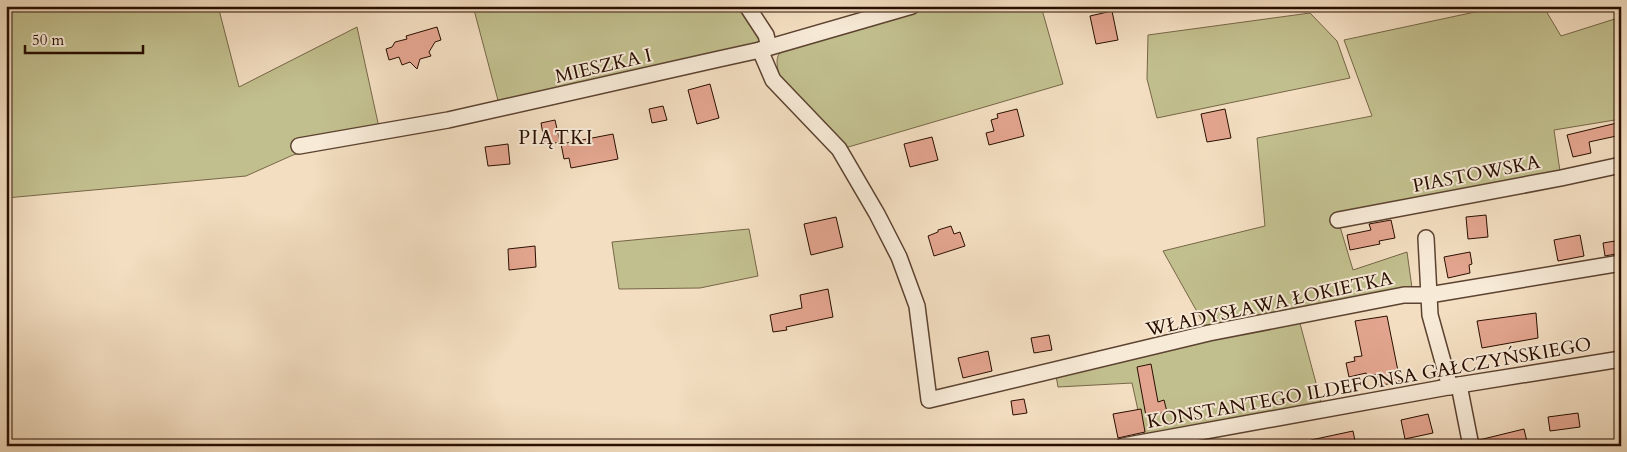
<svg xmlns="http://www.w3.org/2000/svg" width="1627" height="452" viewBox="0 0 1627 452" font-family="Cardo,serif">
  <style>
    .green { fill: #c2bf8e; stroke: #766647 }
    .building { fill: #e3a58f; stroke: #290e00 }
    .lines { fill: none; stroke-linecap: round; stroke-linejoin: round }
    .street-casing { stroke: #5c4230; stroke-width: 18 }
    .street { stroke: #f7ead7; stroke-width: 15 }
    .labels { text-anchor: middle; stroke-width: 4; stroke-linejoin: round; paint-order: stroke }
    .street-label { font-size: 19px; fill: #290e00; stroke: #f7ead7 }
    .neighbourhood-label { font-size: 20px; letter-spacing: 1px; fill: #290e00; stroke: #f7ead7 }
  </style>
  <rect width="100%" height="100%" fill="#f3dec1"/>
  <filter id="stains"><feTurbulence type="fractalNoise" baseFrequency=".004" numOctaves="4"/><feColorMatrix values="0 0 0 0 .2 0 0 0 0 .09 0 0 0 0 .02 0 0 0 .5 -.17"/></filter>
  <radialGradient id="worn" r=".72"><stop offset=".6" stop-color="#630" stop-opacity="0"/><stop offset="1" stop-color="#630" stop-opacity=".3"/></radialGradient>
  <!-- green -->
  <g class="green">
    <path d="M6 6H218L239 87 357 27 380 132 293 155 246 176 6 198Z"/>
    <path d="M473 6H747L766 35 760 50 500 108Z"/>
    <path d="M934 6H1041L1063 84 845 148 779 76C777 63 774 56 785 48Z"/>
    <path d="M1503 6H1543L1561 36 1621 17V119L1554 130 1561 178 1338 220 1353 270 1407 252 1413 295 1298 316 1323 409 1145 442 1132 383 1058 387 1055 370 1209 333 1163 251 1265 226 1257 138 1372 116 1344 40Z"/>
    <path d="M1310 13 1337 41 1350 78 1157 118 1147 79 1148 35Z"/>
    <path d="M749 229 758 276 700 288 619 289 612 242Z"/>
  </g>
  <!-- building -->
  <g class="building">
    <path d="M1112 11 1118 40 1096 44 1090 16Z"/>
    <path d="M437 27 441 40 435 42 429 52 431 56 420 59 417 69 410 62 402 65 399 57 389 60 386 49 392 47 395 42 407 39 406 36Z"/>
    <path d="M710 84 719 118 697 124 688 90Z"/>
    <path d="M663 106 667 120 652 123 649 109Z"/>
    <path d="M1017 109 1024 136 989 145 986 133 994 131 991 120 998 118 997 114Z"/>
    <path d="M1225 109 1231 138 1207 142 1201 114Z"/>
    <path d="M555 120 560 142 545 145 541 123Z"/>
    <path d="M1621 122V135L1589 142 1591 153 1573 157 1567 135Z"/>
    <path d="M613 134 618 159 571 168 569 158 564 159 561 144Z"/>
    <path d="M932 137 938 160 910 167 904 144Z"/>
    <path d="M508 144 510 164 488 166 485 147Z"/>
    <path d="M1486 215 1488 237 1468 239 1466 217Z"/>
    <path d="M836 217 843 247 811 255 804 224Z"/>
    <path d="M1391 220 1395 238 1379 241 1380 244 1350 250 1347 235 1371 230 1369 224Z"/>
    <path d="M951 226 954 234 960 232 965 246 934 256 928 236 938 232V230Z"/>
    <path d="M1580 235 1584 256 1558 261 1554 240Z"/>
    <path d="M1621 240V253L1605 256 1603 243Z"/>
    <path d="M535 246 536 267 509 270 508 249Z"/>
    <path d="M1470 252 1472 264 1469 265 1470 273 1448 278 1444 257Z"/>
    <path d="M828 289 833 317 786 327 787 330 773 332 770 315 802 308 800 295Z"/>
    <path d="M1536 313 1538 338 1482 348 1477 321Z"/>
    <path d="M1387 316 1400 381 1379 386 1377 374 1367 377 1366 373 1349 377 1346 363 1355 361 1354 357 1362 356 1355 321Z"/>
    <path d="M1049 335 1052 350 1034 353 1031 338Z"/>
    <path d="M988 351 992 371 963 378 958 358Z"/>
    <path d="M1151 364 1158 402 1164 400 1167 412 1146 416 1137 367Z"/>
    <path d="M1024 399 1027 413 1013 415 1011 401Z"/>
    <path d="M1141 409 1145 432 1118 438 1113 414Z"/>
    <path d="M1578 413 1580 427 1550 431 1548 417Z"/>
    <path d="M1428 414 1433 433 1405 439 1401 420Z"/>
    <path d="M1524 429 1528 446H1480L1479 440Z"/>
    <path d="M1353 431 1356 446H1312L1311 440Z"/>
  </g>
  <g class="lines">
    <defs>
      <g id="street">
        <path d="M747 6 766 35 769 47"/>
        <path d="M760 50 773 80 839 149 877 214 899 257 917 306 929 400 1209 333 1404 295H1429L1621 263"/>
        <path d="M299 146 448 120 719 59 760 50 912 6"/>
        <path d="M1338 220 1561 178 1621 165"/>
        <path d="M1426 238 1430 315 1450 387"/>
        <path d="M1459 385 1471 446"/>
        <path d="M1123 446 1459 385 1621 359"/>
      </g>
    </defs>
    <!-- street casing -->
    <use href="#street" class="street-casing"/>
    <!-- street -->
    <use href="#street" class="street"/>
  </g>
  <g class="labels">
    <!-- street labels -->
    <g class="street-label">
      <text transform="translate(603 65) rotate(-13)" y="7">MIESZKA I</text>
      <text transform="translate(1476 173) rotate(-11)" y="7">PIASTOWSKA</text>
      <text transform="translate(1269 303) rotate(-12)" y="7">WŁADYSŁAWA ŁOKIETKA</text>
      <text transform="translate(1369 382) rotate(-10)" y="7">KONSTANTEGO ILDEFONSA GAŁCZYŃSKIEGO</text>
    </g>
    <!-- neighbourhood labels -->
    <g class="neighbourhood-label">
      <text x="556" y="144">PIĄTKI</text>
    </g>
  </g>
  <!-- margin -->
  <rect width="1627" height="452" fill="none" stroke="#f3dec1" stroke-width="25"/>
  <rect x="8" y="8" width="1612" height="437" fill="none" stroke="#290e00" stroke-width="2.5"/>
  <rect x="12" y="12" width="1602" height="427" fill="none" stroke="#290e00"/>
  <!-- scale -->
  <path d="M25 45v8h118v-8" fill="none" stroke="#290e00" stroke-width="2.5"/>
  <text x="32" y="45" font-size="15" fill="#290e00" stroke="#f7ead7" stroke-width="4" paint-order="stroke">50 m</text>
  <rect width="100%" height="100%" filter="url(#stains)"/>
  <rect width="100%" height="100%" fill="url(#worn)"/>
</svg>
